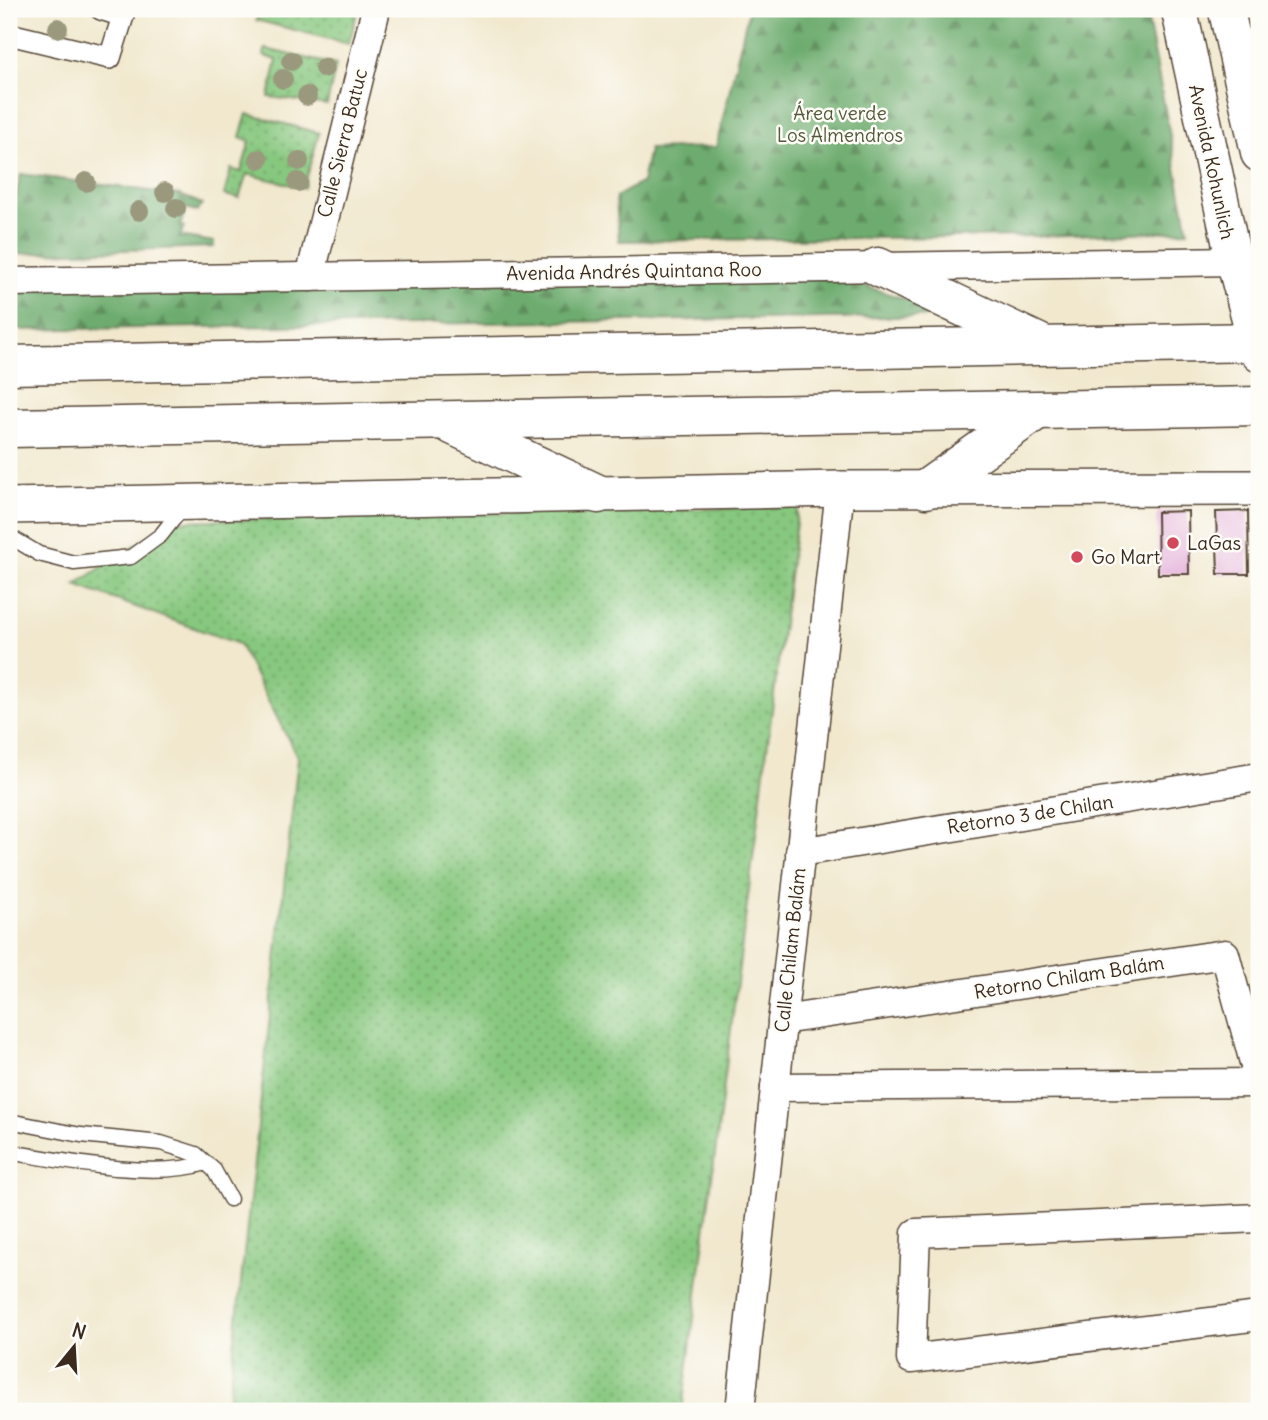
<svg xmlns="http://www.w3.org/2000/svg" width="1268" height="1420" viewBox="0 0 1268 1420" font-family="Delius,sans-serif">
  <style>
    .green { fill: url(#green-dots); stroke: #61794e; stroke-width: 2 }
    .forest { fill: url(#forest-firs); stroke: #546b46; stroke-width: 2 }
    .building { fill: #e1a6d7 }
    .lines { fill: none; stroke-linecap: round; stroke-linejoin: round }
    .service-casing { stroke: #564638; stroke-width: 17 }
    .pedestrian-casing { stroke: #564638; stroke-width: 24 }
    .minor-casing { stroke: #564638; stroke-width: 31 }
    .tertiary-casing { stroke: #564638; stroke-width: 38 }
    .primary-casing { stroke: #564638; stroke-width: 41 }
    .service { stroke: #fff; stroke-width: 14 }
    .pedestrian { stroke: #fff; stroke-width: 21 }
    .minor { stroke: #fff; stroke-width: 28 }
    .tertiary { stroke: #fff; stroke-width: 35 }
    .primary { stroke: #fff; stroke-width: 38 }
    .tree { fill: #9a997d }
    .poi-dot { fill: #d1495b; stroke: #fdfcf7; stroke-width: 2.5 }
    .labels { text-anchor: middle; stroke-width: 5; stroke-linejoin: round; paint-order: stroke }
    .park-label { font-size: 19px; fill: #52593b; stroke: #fdfcf7 }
    .street-label { font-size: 19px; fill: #3b2a1e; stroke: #fdfcf7 }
    .poi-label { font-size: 19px; fill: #3b2a1e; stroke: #fdfcf7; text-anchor: start }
  </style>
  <defs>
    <pattern id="green-dots" width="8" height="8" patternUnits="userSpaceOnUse" patternTransform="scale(1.75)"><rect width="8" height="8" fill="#87c87f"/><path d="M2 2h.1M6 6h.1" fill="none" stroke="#70a367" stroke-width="1.8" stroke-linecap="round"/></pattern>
    <pattern id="forest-firs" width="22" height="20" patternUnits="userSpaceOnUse" patternTransform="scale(1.75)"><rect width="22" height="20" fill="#6dac6e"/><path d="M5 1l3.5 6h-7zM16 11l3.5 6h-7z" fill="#5b8c5a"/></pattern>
  </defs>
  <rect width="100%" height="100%" fill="#fdfcf7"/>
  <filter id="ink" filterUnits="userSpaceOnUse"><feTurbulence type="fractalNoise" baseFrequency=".0143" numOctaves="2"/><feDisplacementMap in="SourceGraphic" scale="14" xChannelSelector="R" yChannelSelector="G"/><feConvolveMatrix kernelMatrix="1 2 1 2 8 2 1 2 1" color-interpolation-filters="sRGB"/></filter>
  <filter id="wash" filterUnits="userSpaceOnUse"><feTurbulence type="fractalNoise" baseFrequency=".00686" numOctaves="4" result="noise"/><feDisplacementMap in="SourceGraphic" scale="28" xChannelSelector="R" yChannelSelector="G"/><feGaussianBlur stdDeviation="1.57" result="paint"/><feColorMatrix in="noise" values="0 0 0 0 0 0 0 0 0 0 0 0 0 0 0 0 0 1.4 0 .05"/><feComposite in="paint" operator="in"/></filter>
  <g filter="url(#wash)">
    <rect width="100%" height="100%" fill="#f1e8ce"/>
    <!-- green -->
    <g class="green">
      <path d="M261 9H358L349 44 256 20Z"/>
      <path d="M265 49 336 65 327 105 269 97 277 60 264 56Z"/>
      <path d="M247 114 319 133 304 188 247 174 239 198 224 195 231 169 241 172 250 141 240 137Z"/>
      <path d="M798 507 682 1411H227L298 758 239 644 75 585 172 521Z"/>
    </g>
    <!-- forest -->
    <g class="forest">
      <path d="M749 9H1146L1188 231 1041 236 619 241 616 197 642 182 649 149 716 147Z"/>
      <path d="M21 174 180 195 202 204 197 211 186 208 180 226 184 227 180 236 214 242V247L12 254 16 195Z"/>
      <path d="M819 277 862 285 957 316 9 330V288Z"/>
    </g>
    <g id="blocks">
      <!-- building -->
      <g class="building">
        <path d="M1188 511 1189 574H1158L1157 512Z"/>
        <path d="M1248 511 1249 574H1218L1216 512Z"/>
      </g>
    </g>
  </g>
  <g filter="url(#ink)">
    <use href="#blocks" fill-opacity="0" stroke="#564638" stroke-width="2"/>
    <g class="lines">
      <defs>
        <g id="service">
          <path d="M9 536 39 554 74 563 131 557 161 535 183 507"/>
          <path d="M9 1121 81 1135 161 1143 196 1154 214 1170 230 1199"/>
          <path d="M9 1152C63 1161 154 1180 206 1163"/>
        </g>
        <path id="pedestrian" d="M9 34 110 58 123 16 101 9"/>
        <g id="minor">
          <path d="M310 277 376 9"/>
          <path d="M9 282 1234 261"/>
          <path d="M800 852 1259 777"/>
          <path d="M782 1020 1225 954 1259 1081"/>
          <path d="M775 1087 1259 1083"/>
          <path d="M1259 1218 916 1233 911 1359 1259 1316"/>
          <path d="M740 1411 840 489"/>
        </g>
        <g id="tertiary">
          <path d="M1179 9 1234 261 1259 354"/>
          <path d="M1226 9 1259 154"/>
          <path d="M9 506 840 489 1259 488"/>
        </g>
        <g id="primary">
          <path d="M878 267 1039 343"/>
          <path d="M9 365 1259 342"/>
          <path d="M452 425 598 494"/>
          <path d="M9 428 1259 406"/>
          <path d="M926 489 1036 411"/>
        </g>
      </defs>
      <!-- service casing -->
      <use href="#service" class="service-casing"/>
      <!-- pedestrian casing -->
      <use href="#pedestrian" class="pedestrian-casing"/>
      <!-- minor casing -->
      <use href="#minor" class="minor-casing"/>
      <!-- tertiary casing -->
      <use href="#tertiary" class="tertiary-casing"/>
      <!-- primary casing -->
      <use href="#primary" class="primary-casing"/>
      <!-- service -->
      <use href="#service" class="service"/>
      <!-- pedestrian -->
      <use href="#pedestrian" class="pedestrian"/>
      <!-- minor -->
      <use href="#minor" class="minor"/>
      <!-- tertiary -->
      <use href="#tertiary" class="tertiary"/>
      <!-- primary -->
      <use href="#primary" class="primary"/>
    </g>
    <!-- trees -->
    <g class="tree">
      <circle cx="58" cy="28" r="10"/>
      <circle cx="291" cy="61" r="10"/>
      <circle cx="324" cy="68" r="10"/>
      <circle cx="283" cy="79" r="10"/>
      <circle cx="307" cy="96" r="10"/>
      <circle cx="259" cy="159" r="10"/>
      <circle cx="299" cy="161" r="10"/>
      <circle cx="86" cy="182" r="10"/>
      <circle cx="298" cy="182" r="10"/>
      <circle cx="165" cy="192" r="10"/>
      <circle cx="176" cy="208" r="10"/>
      <circle cx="139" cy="211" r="10"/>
    </g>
  </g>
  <!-- markers -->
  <g class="poi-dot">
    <circle cx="1173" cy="543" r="7"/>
    <circle cx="1077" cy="557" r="7"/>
  </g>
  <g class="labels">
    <!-- park labels -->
    <g class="park-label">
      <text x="840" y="120">Área verde<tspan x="840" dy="22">Los Almendros</tspan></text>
    </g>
    <!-- street labels -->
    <g class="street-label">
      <text transform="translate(342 143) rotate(-76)" y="7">Calle Sierra Batuc</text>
      <text transform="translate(1212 162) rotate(78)" y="7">Avenida Kohunlich</text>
      <text transform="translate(634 271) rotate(-1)" y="7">Avenida Andrés Quintana Roo</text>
      <text transform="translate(1030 814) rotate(-9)" y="7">Retorno 3 de Chilan</text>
      <text transform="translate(790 950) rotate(-84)" y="7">Calle Chilam Balám</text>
      <text transform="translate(1069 977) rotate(-9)" y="7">Retorno Chilam Balám</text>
    </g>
    <!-- poi labels -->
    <g class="poi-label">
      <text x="1187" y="550">LaGas</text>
      <text x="1091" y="564">Go Mart</text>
    </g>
  </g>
  <!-- margin -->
  <rect width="1268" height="1420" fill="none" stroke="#fdfcf7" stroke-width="35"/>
  <!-- north arrow -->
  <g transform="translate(74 1347) rotate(18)" stroke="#fdfcf7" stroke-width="5" paint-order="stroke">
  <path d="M0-5L12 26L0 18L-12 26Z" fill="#3b2a1e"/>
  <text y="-10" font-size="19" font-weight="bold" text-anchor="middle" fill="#3b2a1e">N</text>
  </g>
</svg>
